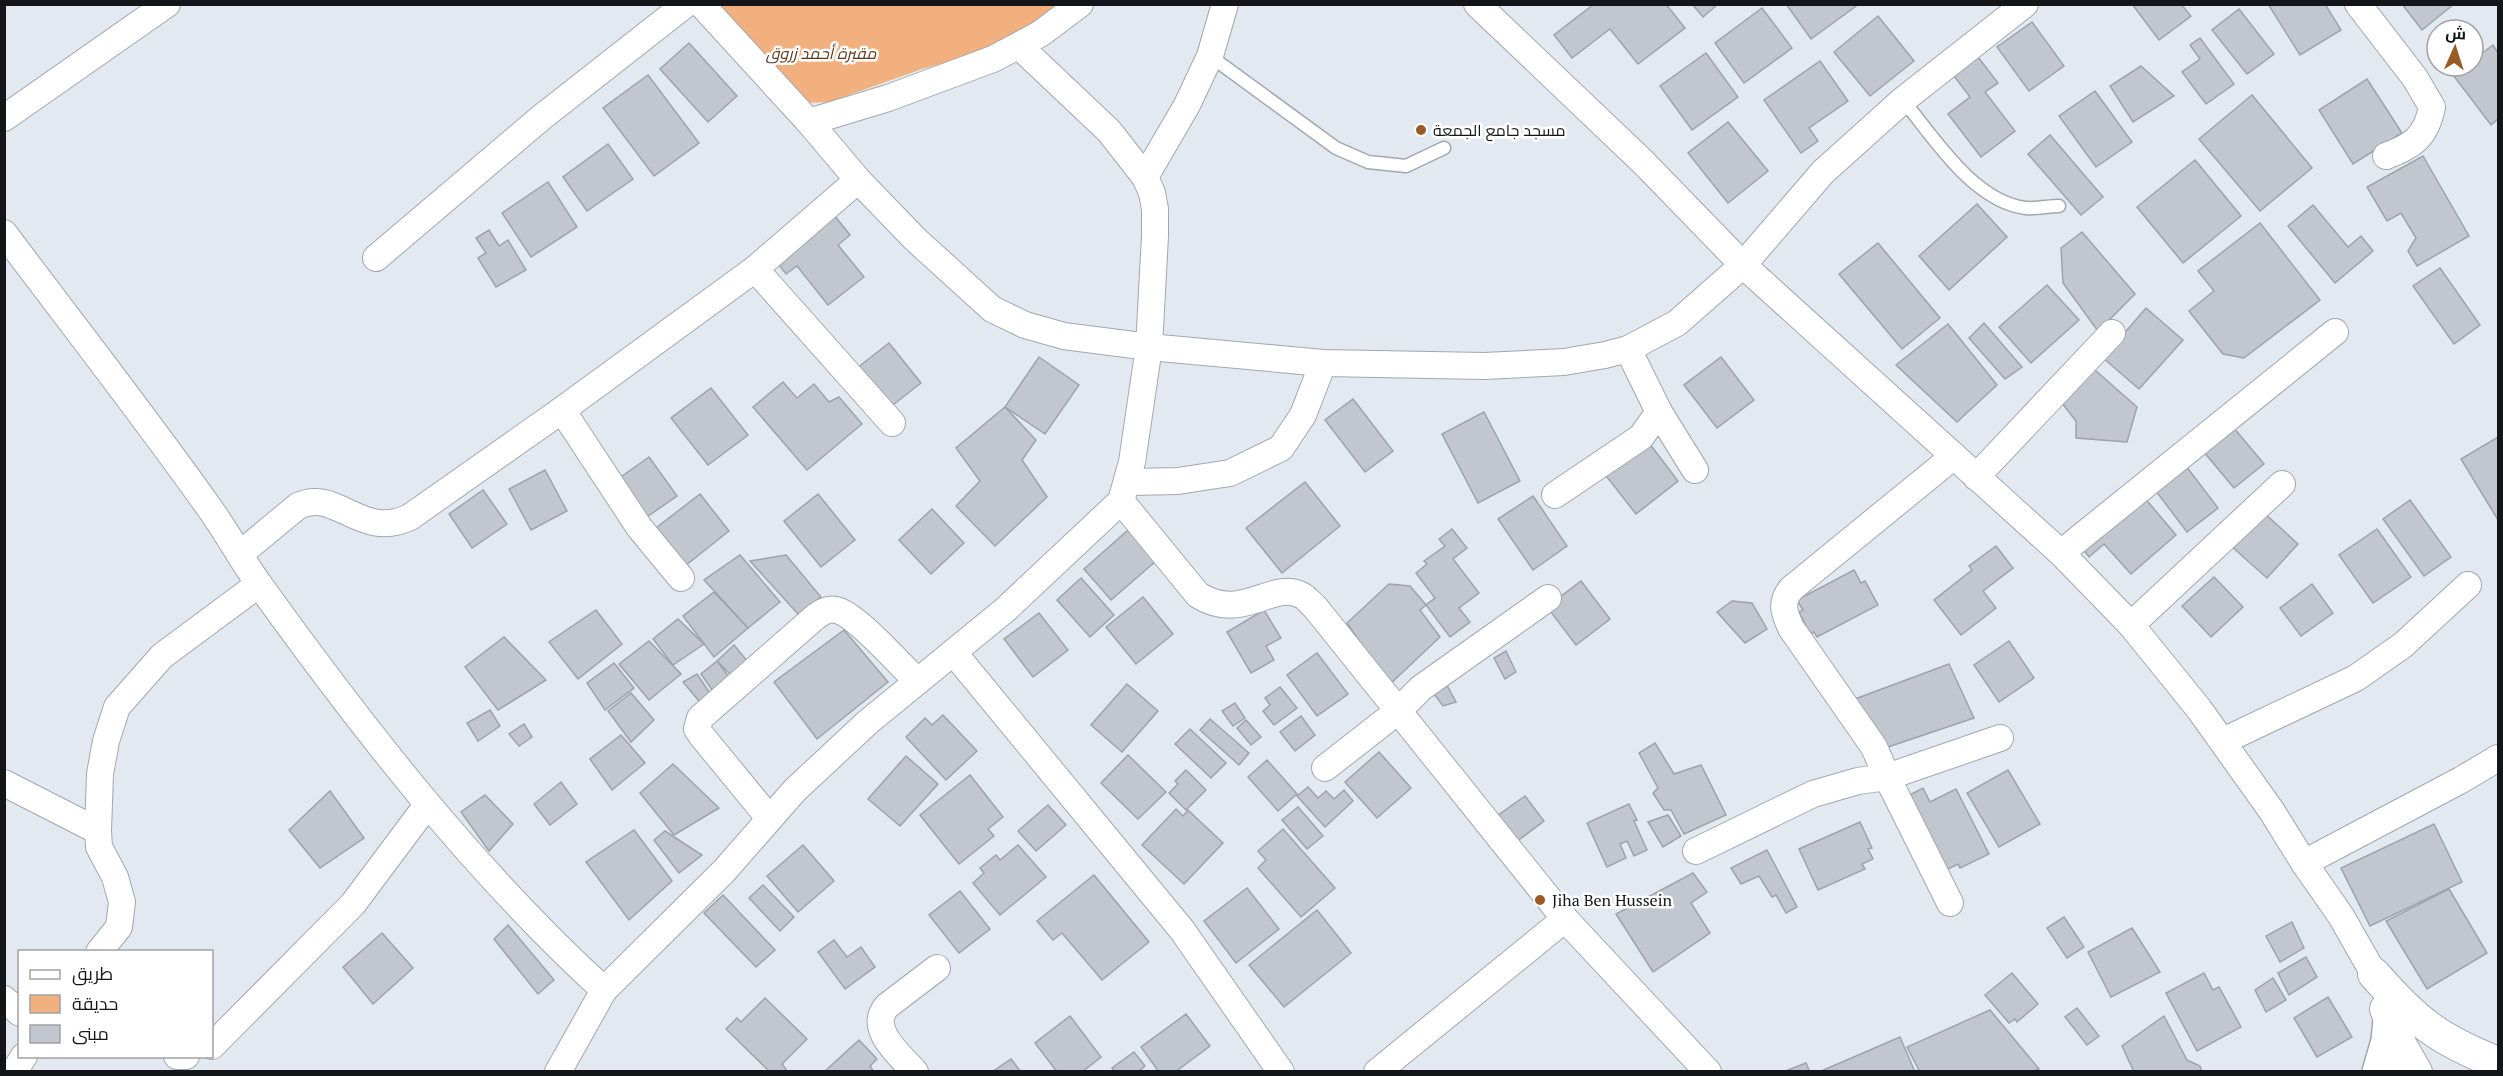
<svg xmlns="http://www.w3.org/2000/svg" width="2503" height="1076" viewBox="0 0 2503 1076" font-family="'PT Serif',Cairo,serif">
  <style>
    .green { fill: #f1b07e }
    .building { fill: #c2c7cf; stroke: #9ea3ab; stroke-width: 1.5 }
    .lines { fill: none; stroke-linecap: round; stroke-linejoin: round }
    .service-casing { stroke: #a2a7af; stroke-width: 15 }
    .minor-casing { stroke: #a2a7af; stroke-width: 28 }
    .tertiary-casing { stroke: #a2a7af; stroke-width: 34 }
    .primary-casing { stroke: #a2a7af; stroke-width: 36 }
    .service { stroke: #fff; stroke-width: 12 }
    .minor { stroke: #fff; stroke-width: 26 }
    .tertiary { stroke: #fff; stroke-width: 32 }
    .primary { stroke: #fff; stroke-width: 33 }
    .poi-dot { fill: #9a5a23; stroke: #fff; stroke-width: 2 }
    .labels { text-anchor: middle; stroke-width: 5; stroke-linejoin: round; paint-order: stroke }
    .park-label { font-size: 16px; font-style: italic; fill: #5b391e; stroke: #fff }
    .poi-label { font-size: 16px; fill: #131518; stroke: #fff; text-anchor: start }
  </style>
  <rect width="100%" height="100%" fill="#e3e9f1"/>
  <!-- green -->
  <path class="green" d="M706 5H1068L994 50 922 69 829 102 802 103Z"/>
  <!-- building -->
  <g class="building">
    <path d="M1594 4H1666L1685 28 1638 64 1610 29 1572 58 1554 35Z"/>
    <path d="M1692 4H1718L1703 17Z"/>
    <path d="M1786 4H1859L1811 39Z"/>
    <path d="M2132 4H2181L2191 16 2159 40Z"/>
    <path d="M2268 4H2325L2341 30 2300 55Z"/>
    <path d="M2402 4H2454L2422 30Z"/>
    <path d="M1762 8 1792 48 1744 83 1715 43Z"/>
    <path d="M2239 9 2274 54 2247 74 2212 30Z"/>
    <path d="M1878 16 1914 61 1870 96 1834 52Z"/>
    <path d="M2032 22 2064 66 2029 91 1997 47Z"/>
    <path d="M2200 38 2234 84 2206 104 2182 72 2200 59 2190 45Z"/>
    <path d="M689 43 737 96 708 122 660 69Z"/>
    <path d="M2493 45 2498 53V119L2491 125 2453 75 2465 66H2473V60Z"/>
    <path d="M1706 53 1738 97 1692 130 1660 86Z"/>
    <path d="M1978 57 1998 83 1985 92 2015 131 1981 157 1948 114 1970 97 1954 76Z"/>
    <path d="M1820 61 1848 101 1809 128 1818 141 1801 153 1764 100Z"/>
    <path d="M2141 66 2174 96 2133 122 2110 86Z"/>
    <path d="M648 75 699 143 654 176 603 108Z"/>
    <path d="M2367 79 2402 133 2353 164 2319 110Z"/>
    <path d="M2095 91 2132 142 2096 167 2059 116Z"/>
    <path d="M2252 95 2312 168 2260 211 2199 139Z"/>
    <path d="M1728 122 1768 171 1728 203 1688 153Z"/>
    <path d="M2050 135 2103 197 2081 215 2028 154Z"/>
    <path d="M608 144 633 179 587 211 563 177Z"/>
    <path d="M2423 156 2469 236 2417 266 2408 251 2416 238 2401 213 2387 221 2367 187Z"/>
    <path d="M2195 160 2241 216 2183 263 2137 207Z"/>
    <path d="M548 182 577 227 531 257 502 213Z"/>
    <path d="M1977 204 2007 237 1949 290 1919 256Z"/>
    <path d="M2313 205 2348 247 2361 236 2373 251 2335 283 2288 226Z"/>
    <path d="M834 215 850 235 838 245 864 277 828 305 797 266 786 274 776 261Z"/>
    <path d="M2260 223 2320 300 2244 358 2223 354 2189 311 2214 291 2198 271Z"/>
    <path d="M489 230 499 246 508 240 526 270 496 287 478 258 486 253 476 238Z"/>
    <path d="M2082 232 2135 294 2098 331 2063 283 2061 248Z"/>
    <path d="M1878 243 1940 318 1902 349 1839 274Z"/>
    <path d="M2440 268 2480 325 2454 344 2413 286Z"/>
    <path d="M2047 285 2079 320 2031 363 1999 327Z"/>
    <path d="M2146 308 2183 340 2139 389 2103 358Z"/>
    <path d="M1984 323 2022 367 2005 379 1969 338Z"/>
    <path d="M1948 324 1997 385 1957 422 1896 365Z"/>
    <path d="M889 343 921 383 889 408 857 368Z"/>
    <path d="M1039 357 1079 385 1045 434 1005 407Z"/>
    <path d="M1721 357 1754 400 1717 428 1684 385Z"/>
    <path d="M2088 364 2137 407 2127 442 2076 438V421L2058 398Z"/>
    <path d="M783 382 797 398 814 384 829 402 839 397 862 424 807 470 753 407Z"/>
    <path d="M711 388 748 435 708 465 671 418Z"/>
    <path d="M1353 399 1393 451 1365 472 1325 420Z"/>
    <path d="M1005 407 1036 440 1022 460 1047 497 995 546 956 506 980 481 956 448Z"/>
    <path d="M1484 412 1520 481 1478 503 1442 434Z"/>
    <path d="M2233 427 2264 464 2234 488 2203 451Z"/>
    <path d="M2498 437V520L2461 459Z"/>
    <path d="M1646 439 1678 481 1636 514 1603 472Z"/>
    <path d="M649 457 677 496 641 521 614 482Z"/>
    <path d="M2186 466 2218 508 2187 532 2155 490Z"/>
    <path d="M545 470 567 511 531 530 509 489Z"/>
    <path d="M1305 482 1340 526 1282 573 1246 528Z"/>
    <path d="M483 490 507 524 472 548 449 514Z"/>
    <path d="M700 494 729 531 685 566 656 528Z"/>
    <path d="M818 494 855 540 821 567 784 521Z"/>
    <path d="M1533 496 1567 546 1533 570 1498 519Z"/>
    <path d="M2143 496 2176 535 2131 574 2104 544 2089 557 2082 548Z"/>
    <path d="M2410 500 2451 557 2424 576 2383 519Z"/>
    <path d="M932 509 964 543 931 574 899 540Z"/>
    <path d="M2262 511 2298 544 2267 578 2231 546Z"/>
    <path d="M1452 529 1467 548 1453 559 1479 593 1459 608 1470 622 1450 637 1426 605 1435 598 1416 573 1427 564 1424 561 1445 546 1439 539Z"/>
    <path d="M2377 529 2411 577 2373 603 2339 555Z"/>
    <path d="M1128 530 1156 561 1111 600 1084 569Z"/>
    <path d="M1996 546 2013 568 1983 591 1996 608 1961 635 1934 600 1972 570 1969 566Z"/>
    <path d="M740 555 780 602 748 628 704 580Z"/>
    <path d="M786 555 821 597 798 614 750 561Z"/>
    <path d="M1854 570 1861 583 1865 581 1878 605 1817 637 1814 632 1810 634 1799 612 1803 610 1797 600Z"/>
    <path d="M2214 577 2243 607 2211 637 2182 606Z"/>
    <path d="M1081 578 1114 615 1090 637 1057 600Z"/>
    <path d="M1581 581 1610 619 1576 645 1547 607Z"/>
    <path d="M1389 584 1410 586 1426 605 1420 610 1440 637 1389 685 1347 623Z"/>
    <path d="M2312 584 2333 613 2301 636 2280 608Z"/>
    <path d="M714 592 748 628 714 657 683 616Z"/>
    <path d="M1143 597 1173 634 1136 664 1106 627Z"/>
    <path d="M1732 601 1752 603 1767 629 1745 643 1717 612Z"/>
    <path d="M596 610 622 644 578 679 549 642Z"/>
    <path d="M1264 610 1281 638 1266 646 1274 660 1251 673 1227 632Z"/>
    <path d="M1039 613 1068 650 1033 677 1004 639Z"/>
    <path d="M678 619 704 644 673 665 653 639Z"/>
    <path d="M844 630 888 682 817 739 774 682Z"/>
    <path d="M504 637 546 680 498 710 465 667Z"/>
    <path d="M649 641 681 674 649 700 619 664Z"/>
    <path d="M2009 641 2034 678 1999 702 1974 665Z"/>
    <path d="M734 645 748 662 730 674 717 661Z"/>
    <path d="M1506 651 1516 672 1505 679 1494 658Z"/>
    <path d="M1317 653 1348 694 1317 716 1287 675Z"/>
    <path d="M717 661 729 677 712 690 701 674Z"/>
    <path d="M614 663 634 688 605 710 587 683Z"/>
    <path d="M1949 664 1974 718 1879 750 1855 699Z"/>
    <path d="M697 674 711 695 699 701 683 682Z"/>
    <path d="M1443 678 1456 702 1443 706 1429 687Z"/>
    <path d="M1127 684 1158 711 1122 752 1091 725Z"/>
    <path d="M1280 687 1297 708 1274 725 1263 711 1270 705 1265 698Z"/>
    <path d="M631 693 654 720 631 742 608 711Z"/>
    <path d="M1235 703 1245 718 1233 726 1222 711Z"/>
    <path d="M490 710 500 726 478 741 467 723Z"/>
    <path d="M943 715 977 751 946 780 906 737 925 718 932 725Z"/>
    <path d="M1301 716 1315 735 1295 751 1280 732Z"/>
    <path d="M1210 719 1249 753 1239 765 1200 730Z"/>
    <path d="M1246 720 1261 737 1251 745 1237 728Z"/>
    <path d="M524 724 532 737 519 746 509 734Z"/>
    <path d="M1190 729 1226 763 1211 778 1175 744Z"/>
    <path d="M621 735 645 763 612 790 590 759Z"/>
    <path d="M1655 743 1674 774 1701 765 1726 815 1684 834 1671 810H1664L1653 793 1658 788 1639 753Z"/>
    <path d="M1379 752 1411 788 1377 818 1345 782Z"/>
    <path d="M1128 755 1166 792 1138 819 1101 783Z"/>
    <path d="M906 756 938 784 900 826 868 799Z"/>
    <path d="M1267 760 1297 794 1278 811 1248 777Z"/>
    <path d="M673 764 719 808 674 835 640 793Z"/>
    <path d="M1186 770 1206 790 1186 810 1169 793 1178 784 1175 781Z"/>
    <path d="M2008 770 2040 824 1999 847 1967 793Z"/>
    <path d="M970 775 1003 817 988 829 994 836 959 864 920 815Z"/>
    <path d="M561 782 577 804 550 825 534 804Z"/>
    <path d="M1308 787 1318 798 1326 791 1334 799 1344 790 1353 801 1325 827 1297 796Z"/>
    <path d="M1923 788 1930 802 1956 789 1989 854 1960 868 1958 864 1940 873 1902 799Z"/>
    <path d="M330 791 364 838 320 868 289 830Z"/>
    <path d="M485 795 513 824 489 851 461 812Z"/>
    <path d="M1525 796 1544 821 1516 842 1497 816Z"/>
    <path d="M1629 804 1637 820 1634 821 1647 850 1634 856 1627 841 1620 844 1626 858 1607 867 1587 823Z"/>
    <path d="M1048 805 1066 825 1036 851 1018 831Z"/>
    <path d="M1298 807 1323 836 1307 849 1282 820Z"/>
    <path d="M1176 809 1183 816 1188 810 1223 843 1184 884 1142 845Z"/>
    <path d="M1668 815 1681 836 1663 847 1648 822Z"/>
    <path d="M1860 822 1872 848 1868 849 1873 859 1862 864 1865 869 1818 890 1799 849Z"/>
    <path d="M2434 824 2462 882 2370 926 2341 868Z"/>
    <path d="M1283 829 1335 888 1301 917 1258 868 1266 860 1258 851Z"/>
    <path d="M634 830 672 881 629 920 586 862Z"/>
    <path d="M665 831 702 855 679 873 654 840Z"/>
    <path d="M803 845 834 881 798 912 767 876Z"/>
    <path d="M1018 845 1046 877 1000 915 973 883 984 873 980 868 996 855 1000 860Z"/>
    <path d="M1767 850 1797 907 1786 913 1776 895 1772 897 1759 876 1741 884 1731 868Z"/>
    <path d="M1693 873 1707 892 1691 903 1710 933 1653 972 1616 914Z"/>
    <path d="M1094 875 1149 942 1102 980 1062 933 1053 940 1037 921Z"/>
    <path d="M763 885 794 917 780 931 749 898Z"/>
    <path d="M1247 888 1279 929 1236 963 1204 921Z"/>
    <path d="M2449 889 2487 953 2427 989 2386 921Z"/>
    <path d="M960 891 990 929 959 953 929 915Z"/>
    <path d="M723 895 775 950 756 967 704 913Z"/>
    <path d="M1317 910 1351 953 1284 1007 1249 965Z"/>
    <path d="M2064 917 2084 947 2067 958 2047 928Z"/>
    <path d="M2292 922 2304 948 2280 962 2266 936Z"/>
    <path d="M508 925 554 980 538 994 494 939Z"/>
    <path d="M2132 928 2160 972 2111 997 2088 952Z"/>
    <path d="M382 933 413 968 373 1004 343 967Z"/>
    <path d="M834 940 847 957 861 947 875 967 845 989 818 952Z"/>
    <path d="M2306 957 2317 977 2289 995 2278 973Z"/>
    <path d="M2012 973 2038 1004 2017 1022 2015 1019 2009 1023 1985 995Z"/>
    <path d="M2204 973 2213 990 2219 987 2241 1027 2197 1051 2166 993Z"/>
    <path d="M2273 978 2286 1000 2266 1012 2255 990Z"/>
    <path d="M2328 997 2352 1037 2317 1057 2294 1018Z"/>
    <path d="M765 998 807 1039 782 1064 786 1069 784 1072H770L726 1029 737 1018 741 1022Z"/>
    <path d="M2077 1008 2099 1036 2087 1045 2065 1017Z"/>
    <path d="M1990 1010 2039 1069 2031 1072H1920L1907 1047Z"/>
    <path d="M1186 1014 1210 1046 1175 1072H1159L1141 1047Z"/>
    <path d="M1070 1016 1101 1057 1082 1072H1057L1035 1043Z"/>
    <path d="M2164 1016 2187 1060 2200 1066 2202 1072H2134L2122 1046Z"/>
    <path d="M1900 1037 1915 1072H1819Z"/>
    <path d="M859 1040 877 1059 870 1066 874 1072H824Z"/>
    <path d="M1134 1052 1145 1066 1138 1072H1115L1112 1068Z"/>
    <path d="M1011 1059 1021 1072H992Z"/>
    <path d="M1806 1063 1810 1072H1783Z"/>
  </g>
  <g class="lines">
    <defs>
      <g id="service">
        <path d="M1210 56 1336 148 1368 162 1406 166 1444 148"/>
        <path d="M1903 100C1934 138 1974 202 2026 208 2036 209 2049 206 2059 206"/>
      </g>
      <g id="minor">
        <path d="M701 4 809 122 858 180 915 239 992 309 1025 325 1064 336 1149 347 1323 363 1484 366 1564 362 1605 355 1628 349 1677 323 1743 265 1823 172 1903 100 2025 4"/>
        <path d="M1477 4 1643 162 1743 265 2061 553 2131 625 2199 709 2271 810 2304 863 2341 916 2374 974"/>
        <path d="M2358 4 2415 78 2432 107C2426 137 2413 146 2386 156"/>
        <path d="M4 118 167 4"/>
        <path d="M809 122 888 98 993 59 1040 34 1080 4"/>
        <path d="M1145 177 1187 105 1210 56 1225 4"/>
        <path d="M4 233C72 324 142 413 208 506 227 532 242 561 261 587 364 730 473 870 604 990"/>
        <path d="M376 258 542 117 686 4"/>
        <path d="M755 269 892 423"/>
        <path d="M1628 349 1659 412 1695 470"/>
        <path d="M562 410 639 527 681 578"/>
        <path d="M1976 477 2112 333"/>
        <path d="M1128 482 1178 481 1230 473 1281 448 1303 415 1323 363"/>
        <path d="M1555 495 1641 437 1659 412"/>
        <path d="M1121 501 1198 595C1243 623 1272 580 1301 595 1306 597 1311 604 1315 607L1565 919 1708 1072"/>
        <path d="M2061 553 2335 332"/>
        <path d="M240 554 298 506C336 487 361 541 410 517L562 410 755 269 858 180"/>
        <path d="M2131 625 2282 484"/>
        <path d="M954 653 1182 930 1281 1072"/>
        <path d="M2223 741 2356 678 2403 645 2468 585"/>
        <path d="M1325 768 1398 711 1421 688 1548 598"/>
        <path d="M4 783 98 831"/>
        <path d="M769 818 701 735 697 729 700 718 814 618C821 613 827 608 836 610 855 613 901 666 917 681"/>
        <path d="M1696 851 1813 794 1858 781 1887 777 1874 747 1791 628C1784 613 1780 603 1791 589L1954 456"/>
        <path d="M2304 863 2461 780 2498 758"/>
        <path d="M1950 903 1887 777 2000 738"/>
        <path d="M99 952 119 927 122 902 115 877 99 847 98 831 100 774 106 741 117 707 162 656 259 584"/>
        <path d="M4 999 20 1013"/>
        <path d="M212 1046 353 904 427 805"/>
        <path d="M177 1056H186"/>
        <path d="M14 1072 24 1056"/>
        <path d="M558 1072 604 990 724 871 795 790 868 722 1005 610 1121 501 1132 462 1149 347 1155 236V209L1152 193 1145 177 1109 131 1019 46"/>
        <path d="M915 1072C900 1055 867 1029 887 1006L937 968"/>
        <path d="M1377 1072 1565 919"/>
      </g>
      <g id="tertiary">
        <path d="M2374 974C2416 1022 2439 1040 2498 1063"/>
        <path d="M2386 1009 2401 1046 2416 1072"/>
      </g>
      <path id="primary" d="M2379 1072 2388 1041 2390 1020"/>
    </defs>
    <!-- service casing -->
    <use href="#service" class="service-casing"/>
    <!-- minor casing -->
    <use href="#minor" class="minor-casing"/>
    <!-- tertiary casing -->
    <use href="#tertiary" class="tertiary-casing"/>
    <!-- primary casing -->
    <use href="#primary" class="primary-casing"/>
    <!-- service -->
    <use href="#service" class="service"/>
    <!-- minor -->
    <use href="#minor" class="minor"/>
    <!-- tertiary -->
    <use href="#tertiary" class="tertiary"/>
    <!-- primary -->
    <use href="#primary" class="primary"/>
  </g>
  <!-- markers -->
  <g class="poi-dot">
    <circle cx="1421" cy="130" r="6"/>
    <circle cx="1540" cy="900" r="6"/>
  </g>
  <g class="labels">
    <!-- park labels -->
    <g class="park-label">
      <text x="821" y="59">مقبرة أحمد زروق</text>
    </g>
    <!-- poi labels -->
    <g class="poi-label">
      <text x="1433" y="136">مسجد جامع الجمعة</text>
      <text x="1552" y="906">Jiha Ben Hussein</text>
    </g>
  </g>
  <!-- border -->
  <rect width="2503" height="1076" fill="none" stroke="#131518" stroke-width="12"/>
  <!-- legend -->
  <rect x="18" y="950" width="195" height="108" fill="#ffffff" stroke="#a1a1a3" stroke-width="1.5"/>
  <rect x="30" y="970" width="30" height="9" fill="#ffffff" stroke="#a1a1a3" stroke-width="1.5"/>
  <text x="72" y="980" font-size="18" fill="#131518">طريق</text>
  <rect x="30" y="995" width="30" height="18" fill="#f1b07e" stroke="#a1a1a3" stroke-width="1.5"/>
  <text x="72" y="1010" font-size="18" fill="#131518">حديقة</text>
  <rect x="30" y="1025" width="30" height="18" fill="#c2c7cf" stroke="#a1a1a3" stroke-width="1.5"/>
  <text x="72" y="1040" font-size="18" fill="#131518">مبنى</text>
  <!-- north arrow -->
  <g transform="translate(2455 48) rotate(3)"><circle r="28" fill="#ffffff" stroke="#a1a1a3" stroke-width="1.5"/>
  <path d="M0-4.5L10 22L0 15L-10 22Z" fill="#9a5a23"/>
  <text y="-9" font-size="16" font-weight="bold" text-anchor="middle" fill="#131518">ش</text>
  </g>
</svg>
